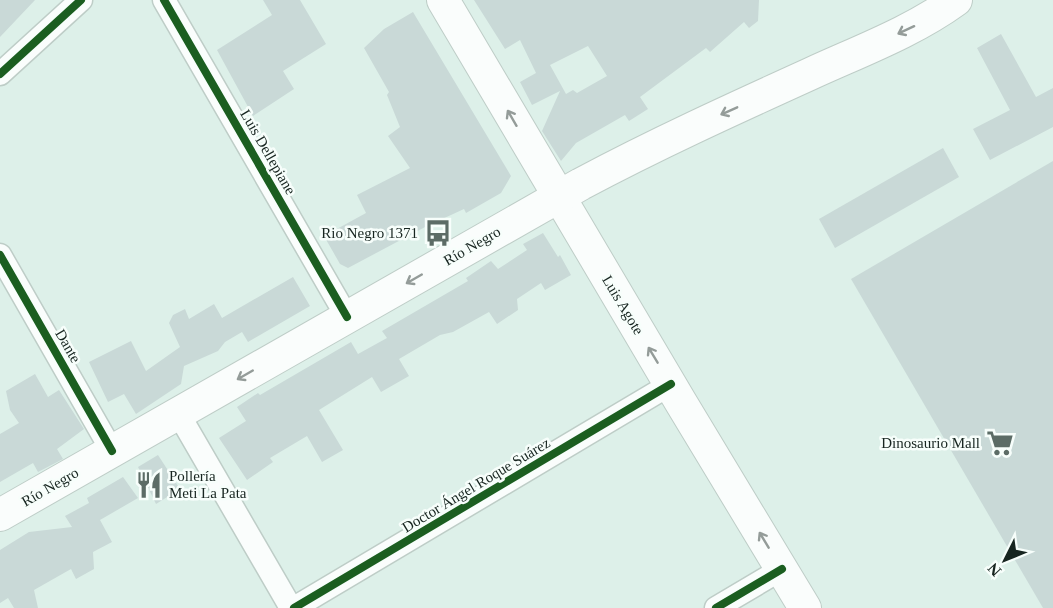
<svg xmlns="http://www.w3.org/2000/svg" width="1053" height="608" viewBox="0 0 1053 608" font-family="'Times New Roman',serif">
  <style>
    .building { fill: #c9d9d7; fill-rule: evenodd }
    .lines { fill: none; stroke-linecap: round; stroke-linejoin: round }
    .street-casing { stroke: #becdc7; stroke-width: 25 }
    .secondary-casing { stroke: #becdc7; stroke-width: 34 }
    .street { stroke: #fafdfc; stroke-width: 22 }
    .secondary { stroke: #fafdfc; stroke-width: 32 }
    .cycleway-casing { stroke: #f7fefb; stroke-width: 11 }
    .cycleway { stroke: #1b5e20; stroke-width: 8 }
    .oneway { stroke: #949c99 }
    .labels { text-anchor: middle; stroke-width: 5; stroke-linejoin: round; paint-order: stroke }
    .street-label { font-size: 15px; fill: #172520; stroke: #f7fefb }
    .poi-label { font-size: 15px; fill: #172520; stroke: #f7fefb; text-anchor: end }
  </style>
  <rect width="100%" height="100%" fill="#ddf0e9"/>
  <!-- building -->
  <g class="building">
    <path d="M0 0H35L0 37Z"/>
    <path d="M263 0H300L326 44 283 71 294 89 253 116 217 50 272 15Z"/>
    <path d="M474 0H759L758 21 749 28 744 22 710 52 706 48 640 97 648 109 629 121 625 115 576 143 561 161 542 131 560 91 532 105 520 82 536 73 520 40 505 49ZM588 46 607 76 577 93 573 90 566 94 550 65Z"/>
    <path d="M413 12 511 176 501 193 466 213 464 209 427 226 348 268 340 264 324 236 366 213 357 195 410 168 388 136 400 127 387 95 389 92 364 48 384 29Z"/>
    <path d="M1001 34 1036 97 1053 88V127L990 160 973 129 1010 110 977 48Z"/>
    <path d="M943 148 959 177 835 248 819 219Z"/>
    <path d="M1053 161V608H1043L851 279Z"/>
    <path d="M543 233 558 257 560 255 571 275 545 290 541 283 517 299 518 310 497 324 489 312 453 332 440 335 399 359 409 376 381 392 372 377 319 410 343 450 322 462 307 436 270 458 273 462 247 480 219 438 246 421 237 407 258 393 260 395 351 342 358 354 387 338 382 331 468 281 466 278 491 261 498 269 527 250 523 244Z"/>
    <path d="M293 277 310 306 248 342 242 332 225 342 218 351 184 366 181 384 136 414 124 394 108 402 89 362 131 341 146 371 180 347 169 323 173 315 185 309 189 319 214 304 222 318Z"/>
    <path d="M35 374 48 397 59 390 84 429 57 449 63 459 38 472 33 463 0 482V434L19 423 10 410 6 391Z"/>
    <path d="M158 455 180 489 156 504 138 467Z"/>
    <path d="M123 477 138 498 100 520 112 542 93 552 94 569 76 579 71 569 34 590 38 608H14L8 598 0 603V550L29 532 72 527 65 516 89 503 87 498Z"/>
  </g>
  <g class="lines">
    <defs>
      <g id="street">
        <path d="M164 0 347 317"/>
        <path d="M0 74 81 0"/>
        <path d="M0 255 112 451"/>
        <path d="M178 413 291 608"/>
        <path d="M294 608 671 384"/>
        <path d="M716 608 782 569"/>
      </g>
      <g id="secondary">
        <path d="M443 0 680 401 805 608"/>
        <path d="M0 515 581 184C656 144 733 109 810 74 860 51 912 32 956 0"/>
      </g>
    </defs>
    <!-- street casing -->
    <use href="#street" class="street-casing"/>
    <!-- secondary casing -->
    <use href="#secondary" class="secondary-casing"/>
    <!-- street -->
    <use href="#street" class="street"/>
    <!-- secondary -->
    <use href="#secondary" class="secondary"/>
    <defs>
      <g id="cycleway">
        <path d="M164 0 347 317"/>
        <path d="M0 74 81 0"/>
        <path d="M0 255 112 451"/>
        <path d="M294 608 671 384"/>
        <path d="M716 608 782 569"/>
      </g>
    </defs>
    <!-- cycleway casing -->
    <use href="#cycleway" class="cycleway-casing"/>
    <!-- cycleway -->
    <use href="#cycleway" class="cycleway"/>
  </g>
  <!-- one-way arrows -->
  <defs><path id="oneway-shaft" d="M-6 0H5M1.5-3L5.5 0L1.5 3" fill="none" stroke-width="1.6" stroke-linecap="round" stroke-linejoin="round" transform="scale(1.5)"/></defs>
  <g class="oneway">
    <use href="#oneway-shaft" transform="translate(906 30) rotate(155)"/>
    <use href="#oneway-shaft" transform="translate(729 111) rotate(156)"/>
    <use href="#oneway-shaft" transform="translate(512 118) rotate(-120)"/>
    <use href="#oneway-shaft" transform="translate(414 279) rotate(150)"/>
    <use href="#oneway-shaft" transform="translate(653 355) rotate(-121)"/>
    <use href="#oneway-shaft" transform="translate(245 375) rotate(150)"/>
    <use href="#oneway-shaft" transform="translate(764 540) rotate(-121)"/>
  </g>
  <!-- icons -->
  <defs>
    <symbol id="bus-bare" viewBox="-9 -9 18 18"><path d="M-5-6H5V4H4V6H2V4H-2V6H-4V4H-5ZM-3.5-4V0h7V-4ZM-3.5 1.2v1.5H-2V1.2ZM2 1.2v1.5H3.5V1.2Z" fill="#5c6c66" stroke="#f7fefb" stroke-width="2.5" paint-order="stroke"/></symbol>
    <symbol id="supermarket-bare" viewBox="-9 -9 18 18"><path d="M-6-5.5h2.5l.6 2H6L4.5 2H-2.5L-4.4-4H-6ZM-1.5 3.2a1.3 1.3 0 1 0 .1 0ZM3 3.2a1.3 1.3 0 1 0 .1 0Z" fill="#5c6c66" stroke="#f7fefb" stroke-width="2.5" paint-order="stroke"/></symbol>
    <symbol id="restaurant-bare" viewBox="-9 -9 18 18"><path d="M-5-6h1v4h1v-4h1v4h1v-4h1v5L-1.5 .5V6h-2V.5L-5-1ZM5-6V6H3V1.5H1.5Q1.5-4 5-6Z" fill="#5c6c66" stroke="#f7fefb" stroke-width="2.5" paint-order="stroke"/></symbol>
  </defs>
  <g fill-rule="evenodd">
    <use href="#bus-bare" x="419" y="214" width="38" height="38"/>
    <use href="#supermarket-bare" x="981" y="424" width="38" height="38"/>
    <use href="#restaurant-bare" x="130" y="466" width="38" height="38"/>
  </g>
  <g class="labels">
    <!-- street labels -->
    <g class="street-label">
      <text transform="translate(268 152) rotate(60)" y="5">Luis Dellepiane</text>
      <text transform="translate(472 246) rotate(-30)" y="5">Río Negro</text>
      <text transform="translate(623 305) rotate(59)" y="5">Luis Agote</text>
      <text transform="translate(68 346) rotate(60)" y="5">Dante</text>
      <text transform="translate(476 485) rotate(-31)" y="5">Doctor Ángel Roque Suárez</text>
      <text transform="translate(50 487) rotate(-30)" y="5">Río Negro</text>
    </g>
    <!-- poi labels -->
    <g class="poi-label">
      <text x="418" y="238">Rio Negro 1371</text>
      <text x="980" y="448">Dinosaurio Mall</text>
      <text x="169" y="481" text-anchor="start">Pollería<tspan x="169" dy="17">Meti La Pata</tspan></text>
    </g>
  </g>
  <!-- north arrow -->
  <g transform="translate(1005 560) rotate(227)" stroke="#f7fefb" stroke-width="4.5" paint-order="stroke">
  <path d="M0-4.5L10 22L0 15L-10 22Z" fill="#172520"/>
  <text y="-9" font-size="16" font-weight="bold" text-anchor="middle" fill="#172520">N</text>
  </g>
</svg>
